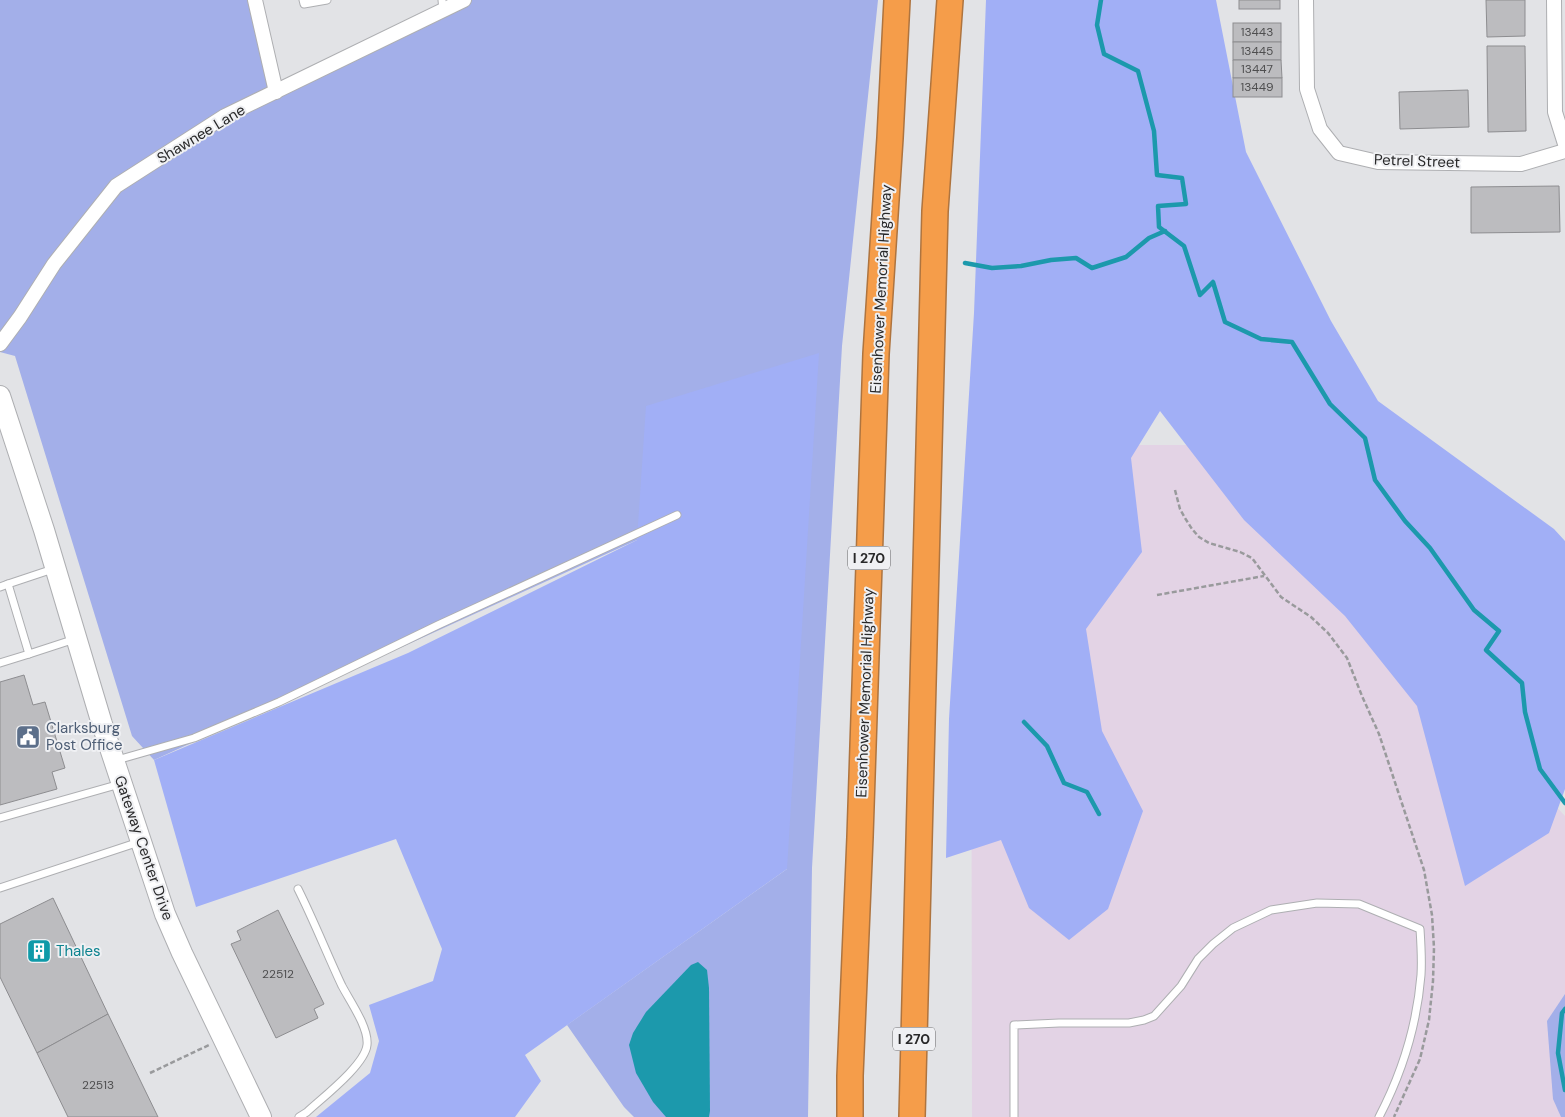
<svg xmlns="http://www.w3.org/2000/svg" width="1565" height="1117" viewBox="0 0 1565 1117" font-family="'DM Sans',sans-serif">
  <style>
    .commercial { fill: #e3d3e5 }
    .green { fill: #a3afe9 }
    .forest { fill: #a1aff6 }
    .water { fill: #1c99ac }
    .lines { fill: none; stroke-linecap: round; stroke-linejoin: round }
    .stream { stroke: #1c99ac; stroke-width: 4.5 }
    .building { fill: #bcbcbf; stroke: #8d8d90 }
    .lane-casing { stroke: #aeafb2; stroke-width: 9 }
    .street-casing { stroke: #aeafb2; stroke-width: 16 }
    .secondary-casing { stroke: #aeafb2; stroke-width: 22 }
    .highway-casing { stroke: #ae743f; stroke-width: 28 }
    .path { stroke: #999a9c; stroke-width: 2.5; stroke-dasharray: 5 2.5; stroke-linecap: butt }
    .lane { stroke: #fff; stroke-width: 7 }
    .street { stroke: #fff; stroke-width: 14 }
    .secondary { stroke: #fff; stroke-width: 20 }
    .highway { stroke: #f59d4a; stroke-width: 25 }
    .labels { text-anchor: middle; stroke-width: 4; stroke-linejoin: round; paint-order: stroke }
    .number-label { font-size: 12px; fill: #4e4e4f }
    .shield { fill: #eff0f3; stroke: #646566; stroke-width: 1 }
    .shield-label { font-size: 14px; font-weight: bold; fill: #29292a }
    .street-label { font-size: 15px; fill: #29292a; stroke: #eff0f3 }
    .service-label { font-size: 15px; fill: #4e5e75; stroke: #eff0f3; text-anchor: start }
    .culture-label { font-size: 15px; fill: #0d838f; stroke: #eff0f3; text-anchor: start }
  </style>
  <rect width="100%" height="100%" fill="#e2e3e6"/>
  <!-- commercial -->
  <path class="commercial" d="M971 445H1238L1433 676 1565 816V1117H972Z"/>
  <!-- green -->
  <g class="green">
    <path d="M0 0H255L276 91 443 10 442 0H878L842 346 812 868 808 1117H634L624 1107 567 1025 787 869 639 523 637 540 154 760 132 736 15 356 0 352Z"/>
    <path d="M1565 994V1117H1561L1553 1099 1547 1021Z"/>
  </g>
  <!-- forest -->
  <g class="forest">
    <path d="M986 0H1216L1246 152 1331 321 1378 401 1554 529 1565 541V789L1549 833 1465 886 1417 706 1345 616 1244 520 1160 411 1131 458 1142 552 1086 629 1102 731 1143 811 1108 909 1069 940 1029 908 1001 840 946 858 949 719 974 313Z"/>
    <path d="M819 353 787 869 525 1055 541 1081 515 1117H316L370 1073 379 1041 369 1005 433 981 442 949 396 839 196 907 154 760 408 653 637 540 646 406Z"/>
  </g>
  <!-- water -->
  <path class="water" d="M698 962 707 970 709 988 710 1111 709 1117H666L653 1102 636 1073 629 1045 633 1033 646 1012 691 965Z"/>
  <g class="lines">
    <!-- stream -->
    <g class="stream">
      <path d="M1101 0 1097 25 1104 54 1138 71 1154 131 1157 175 1182 178 1186 204 1158 206 1159 227 1184 246 1200 295 1213 282 1225 322 1261 339 1292 342 1330 404 1365 438 1375 480 1405 521 1430 548 1474 610 1499 631 1486 650 1522 683 1525 712 1540 769 1565 803"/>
      <path d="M965 263 992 268 1021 266 1051 260 1076 258 1092 268 1126 257 1149 238 1165 231"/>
      <path d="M1024 722 1047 746 1064 783 1087 792 1099 814"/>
      <path d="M1565 1009 1562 1013 1558 1053 1565 1090"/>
    </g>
  </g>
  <!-- building -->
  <g class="building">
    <rect x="1239" y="0" width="41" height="9"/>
    <path d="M1486 0H1525V36L1487 37Z"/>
    <rect x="1233" y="23" width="48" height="19"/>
    <rect x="1233" y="42" width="48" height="18"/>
    <path d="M1487 46H1525L1526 131 1488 132Z"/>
    <path d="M1233 60H1281L1282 78H1233Z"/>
    <rect x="1233" y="78" width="49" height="19"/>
    <path d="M1468 90 1469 127 1400 129 1399 92Z"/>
    <path d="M1559 186 1560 232 1471 233V187Z"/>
    <path d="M24 675 33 705 45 702 65 768 52 772 57 789 0 805V682Z"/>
    <path d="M53 898 108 1014 37 1053 0 977V924Z"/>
    <path d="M278 910 324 1004 314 1009 318 1018 276 1038 231 944 241 940 237 931Z"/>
    <path d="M108 1014 158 1117H68L37 1053Z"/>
  </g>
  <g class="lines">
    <defs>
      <g id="lane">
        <path d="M303 0 304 4 327 0"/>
        <path d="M442 0 443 10"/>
        <path d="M53 569 8 584 29 654 75 639"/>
        <path d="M0 587 8 584"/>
        <path d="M0 663 29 654"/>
        <path d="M117 760 194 738 279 702 438 625 677 515"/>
        <path d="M0 818 120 784"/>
        <path d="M0 888 139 842"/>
        <path d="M298 889C314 921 327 954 342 986 350 1001 369 1028 367 1045 365 1065 322 1098 307 1112L299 1117"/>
        <path d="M1014 1117V1025L1059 1023H1129L1144 1020 1154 1016 1181 986 1198 959 1213 944 1233 928 1271 910 1317 903 1359 904 1420 929C1421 944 1422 960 1421 975 1417 1024 1402 1073 1379 1117"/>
      </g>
      <g id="street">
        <path d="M255 0 276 92"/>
        <path d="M1306 0 1307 89 1320 129 1339 153 1378 162 1521 164 1565 151"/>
        <path d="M1554 0 1555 112 1565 144"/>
        <path d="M0 344 20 317 54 264 116 186 225 116 464 0"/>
      </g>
      <path id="secondary" d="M0 396 44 530 102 724 165 914 182 953 261 1117"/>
      <g id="highway">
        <path d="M850 1117V1076L860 837 876 354 890 138 897 0"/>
        <path d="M912 1117 935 211 950 0"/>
      </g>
    </defs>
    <!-- lane casing -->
    <use href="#lane" class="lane-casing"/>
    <!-- street casing -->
    <use href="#street" class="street-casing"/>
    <!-- secondary casing -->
    <use href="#secondary" class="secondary-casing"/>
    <!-- highway casing -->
    <use href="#highway" class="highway-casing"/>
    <!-- path -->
    <g class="path">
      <path d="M1175 490 1180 509 1185 518 1192 529 1199 537 1209 543 1240 552 1252 558 1281 597 1311 617 1328 633 1347 658 1362 696 1379 734 1424 870 1432 915 1434 948 1433 981 1429 1020 1420 1059 1394 1117"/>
      <path d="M1157 595 1264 576"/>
      <path d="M150 1073 209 1045"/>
    </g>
    <!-- lane -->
    <use href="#lane" class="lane"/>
    <!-- street -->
    <use href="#street" class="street"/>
    <!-- secondary -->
    <use href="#secondary" class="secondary"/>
    <!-- highway -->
    <use href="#highway" class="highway"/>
  </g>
  <!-- icons -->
  <defs>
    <symbol id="civic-square" viewBox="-11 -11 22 22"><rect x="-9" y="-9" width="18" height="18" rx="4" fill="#5c6f8a" stroke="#eff0f3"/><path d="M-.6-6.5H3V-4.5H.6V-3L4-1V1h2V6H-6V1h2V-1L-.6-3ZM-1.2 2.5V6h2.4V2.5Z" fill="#fff"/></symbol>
    <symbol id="building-square" viewBox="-11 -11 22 22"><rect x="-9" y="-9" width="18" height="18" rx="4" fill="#0f9aa8" stroke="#eff0f3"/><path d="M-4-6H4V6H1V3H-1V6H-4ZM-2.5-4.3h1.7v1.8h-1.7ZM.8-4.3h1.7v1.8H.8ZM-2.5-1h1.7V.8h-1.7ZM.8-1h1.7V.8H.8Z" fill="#fff"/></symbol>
  </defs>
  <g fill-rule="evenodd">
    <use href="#civic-square" x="14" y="723" width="28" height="28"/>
    <use href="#building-square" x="25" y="937" width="28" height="28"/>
  </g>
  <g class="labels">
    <!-- number labels -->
    <g class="number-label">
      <text x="1257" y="36">13443</text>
      <text x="1257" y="55">13445</text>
      <text x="1257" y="73">13447</text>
      <text x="1257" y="91">13449</text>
      <text x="278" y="978">22512</text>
      <text x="98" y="1089">22513</text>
    </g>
    <!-- shield labels -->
    <g class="shield">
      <rect x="848" y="546.5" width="42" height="23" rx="4"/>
      <rect x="893" y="1027.5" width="42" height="23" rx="4"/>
    </g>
    <g class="shield-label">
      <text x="869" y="563">I 270</text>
      <text x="914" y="1044">I 270</text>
    </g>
    <!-- street labels -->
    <g class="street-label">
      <text transform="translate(201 134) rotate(-31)" y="5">Shawnee Lane</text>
      <text transform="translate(1417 161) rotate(2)" y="5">Petrel Street</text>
      <text transform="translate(881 289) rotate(-87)" y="5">Eisenhower Memorial Highway</text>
      <text transform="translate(865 693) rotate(-88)" y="5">Eisenhower Memorial Highway</text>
      <text transform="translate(144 848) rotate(71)" y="5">Gateway Center Drive</text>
    </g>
    <!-- service labels -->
    <g class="service-label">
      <text x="46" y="733">Clarksburg<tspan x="46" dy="17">Post Office</tspan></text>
    </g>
    <!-- culture labels -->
    <g class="culture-label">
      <text x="56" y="956">Thales</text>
    </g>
  </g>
</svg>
